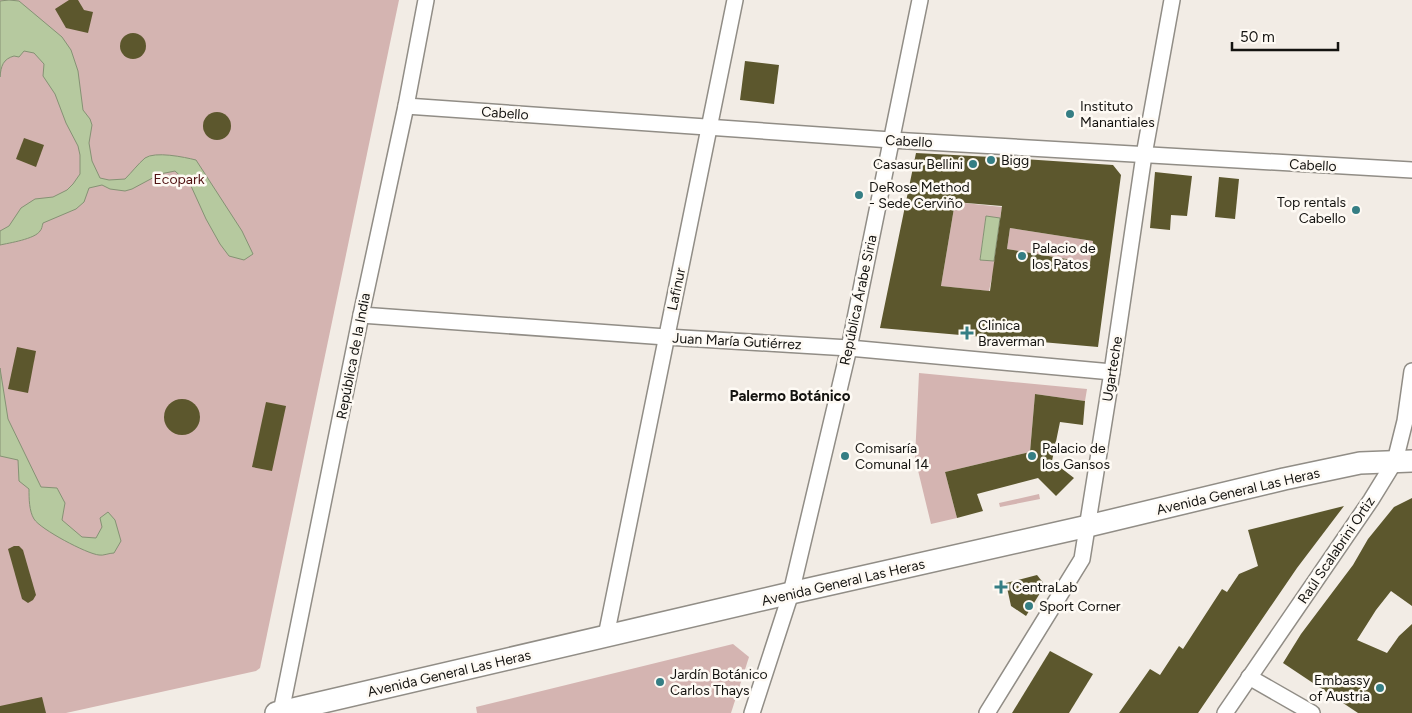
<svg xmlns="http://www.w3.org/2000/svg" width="1412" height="713" viewBox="0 0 1412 713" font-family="Figtree,sans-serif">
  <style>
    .green { fill: #d4b4b1 }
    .water { fill: #b6c99f; stroke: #859274 }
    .building { fill: #5c572d; fill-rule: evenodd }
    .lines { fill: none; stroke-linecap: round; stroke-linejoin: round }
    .minor-casing { stroke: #918d86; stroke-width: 18 }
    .secondary-casing { stroke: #918d86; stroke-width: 24 }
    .minor { stroke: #fff; stroke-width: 15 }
    .secondary { stroke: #fff; stroke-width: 21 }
    .poi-dot { fill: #357e84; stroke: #fefaf4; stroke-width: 2 }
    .labels { text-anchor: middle; stroke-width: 5; stroke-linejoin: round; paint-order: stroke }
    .poi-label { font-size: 14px; fill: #141310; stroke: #fefaf4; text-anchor: start }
    .street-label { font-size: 14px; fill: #141310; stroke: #fefaf4 }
    .park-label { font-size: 14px; fill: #501212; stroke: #fefaf4 }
    .neighbourhood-label { font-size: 15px; font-weight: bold; fill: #141310; stroke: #fefaf4 }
  </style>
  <rect width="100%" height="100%" fill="#f2ece5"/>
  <!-- green -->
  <g class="green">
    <path d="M0 0H399L260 668 256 671 66 713H0Z"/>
    <path d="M955 202 1002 207 1000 218 986 217 980 259 994 261V263L1017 281 992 277 989 291 941 286Z"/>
    <path d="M1010 228 1093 241 1090 263 1007 249Z"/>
    <path d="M919 373 1087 389 1085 401 1035 394 1030 452 945 472 957 518 931 524 915 458Z"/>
    <path d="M1039 494 1040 499 1000 507 999 503Z"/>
    <path d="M733 644 749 657 731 713H477L476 707Z"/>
  </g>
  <!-- water -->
  <g class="water">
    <path d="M9 0 19 1 62 37 71 50 78 71 83 110 90 119 92 125 89 143 92 161 100 178 109 180 125 179C132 172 138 164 145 158 155 151 184 157 196 160L242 231 253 254 244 260 229 256 220 244 206 219 191 186 175 171 160 174 132 189 125 191 110 189 102 185 89 188 84 202 76 209 43 223C42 226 42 229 40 231 35 239 9 243 0 245V231L9 226 21 208 35 199 53 197 67 190 73 184 80 174V155L78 146 66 123 55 94 43 76 44 64 34 53 24 51 19 57 14 56C3 59 1 66 0 77V1Z"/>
    <path d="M986 216 1000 218 994 261 980 260Z"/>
    <path d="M0 368 8 419 41 487 57 488 65 503 62 520 82 537 96 538 102 527 100 518 108 512 115 520 121 541 114 553C109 553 103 556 99 555 87 554 40 529 34 519 29 511 29 498 29 489L19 481 18 460 0 456Z"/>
  </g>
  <!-- building -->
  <g class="building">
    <path d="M69 0H78L84 10 93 12 88 33 66 28 55 9Z"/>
    <circle cx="133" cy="46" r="13"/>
    <path d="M745 61 779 65 774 104 740 100Z"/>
    <circle cx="217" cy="126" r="14"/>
    <path d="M24 138 44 145 36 167 16 159Z"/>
    <path d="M916 153 1010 158 1113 165 1121 175 1098 347 880 328ZM955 202 1002 206 990 291 941 286ZM1010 228 1093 241 1090 263 1007 249Z"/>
    <path d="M1155 172 1192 176 1187 216 1171 215 1170 230 1150 228Z"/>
    <path d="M1219 177 1239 179 1235 219 1215 217Z"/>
    <path d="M17 347 36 351 28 393 8 389Z"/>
    <path d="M1035 394 1085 401 1083 425 1060 422 1052 461 1074 478 1056 496 1038 478 977 494 983 511 957 518 945 472 1030 452Z"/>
    <circle cx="182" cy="417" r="18"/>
    <path d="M266 402 286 406 272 471 252 467Z"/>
    <path d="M1412 498V606L1391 591 1376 610 1357 640 1387 653 1399 636 1412 624V713H1358L1283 663 1301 634 1353 565 1368 539 1394 507Z"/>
    <path d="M1344 506 1297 568 1198 713H1119L1150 669 1160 675 1179 646 1183 649 1222 589 1227 592 1239 574 1258 566 1248 530Z"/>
    <path d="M14 546H19L23 550 36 595 33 600 28 603 22 599 8 549Z"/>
    <path d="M1037 575 1045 585 1026 616 1011 606 1006 583Z"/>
    <path d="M1050 651 1093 674 1069 713H1012Z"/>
    <path d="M42 697 46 713H0V706Z"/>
  </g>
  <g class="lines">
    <defs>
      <g id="minor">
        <path d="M406 106 891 140 1412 170"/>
        <path d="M361 315 666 337 849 348 1112 372"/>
        <path d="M606 636 735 0"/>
        <path d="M1249 677 1312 713"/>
        <path d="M281 712 361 315 406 106 426 0"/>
        <path d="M752 713 791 593 849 348 920 0"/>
        <path d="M987 713 1082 559 1112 372 1144 155 1172 0"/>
        <path d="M1225 713 1371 500 1395 461 1405 421 1412 371"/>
      </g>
      <path id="secondary" d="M276 713 791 593 1088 526 1284 479 1360 463 1412 461"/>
    </defs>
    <!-- minor casing -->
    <use href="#minor" class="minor-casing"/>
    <!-- secondary casing -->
    <use href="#secondary" class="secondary-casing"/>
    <!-- minor -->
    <use href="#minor" class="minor"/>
    <!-- secondary -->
    <use href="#secondary" class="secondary"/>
  </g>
  <!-- markers -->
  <g class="poi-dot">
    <circle cx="1070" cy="114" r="5"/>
    <circle cx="991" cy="160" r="5"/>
    <circle cx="973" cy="164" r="5"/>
    <circle cx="859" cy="195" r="5"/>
    <circle cx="1356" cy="210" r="5"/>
    <circle cx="1022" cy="256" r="5"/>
    <path d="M964.5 325.5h5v5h5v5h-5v5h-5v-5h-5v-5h5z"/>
    <circle cx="845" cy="456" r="5"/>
    <circle cx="1032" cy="456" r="5"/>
    <path d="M998.5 579.5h5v5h5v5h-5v5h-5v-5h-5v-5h5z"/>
    <circle cx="1029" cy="606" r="5"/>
    <circle cx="660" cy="682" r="5"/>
    <circle cx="1380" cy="688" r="5"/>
  </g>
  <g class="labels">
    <!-- poi labels -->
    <g class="poi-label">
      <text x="1080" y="111">Instituto<tspan x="1080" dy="16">Manantiales</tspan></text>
      <text x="1001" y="165">Bigg</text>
      <text x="963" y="169" text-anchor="end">Casasur Bellini</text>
      <text x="869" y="192">DeRose Method<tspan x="869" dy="16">- Sede Cerviño</tspan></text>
      <text x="1346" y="207" text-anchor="end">Top rentals<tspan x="1346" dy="16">Cabello</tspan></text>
      <text x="1032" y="253">Palacio de<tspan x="1032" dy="16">los Patos</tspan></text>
      <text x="978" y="330">Clinica<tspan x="978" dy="16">Braverman</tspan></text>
      <text x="855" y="453">Comisaría<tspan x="855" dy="16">Comunal 14</tspan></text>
      <text x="1042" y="453">Palacio de<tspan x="1042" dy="16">los Gansos</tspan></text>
      <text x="1012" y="592">CentraLab</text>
      <text x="1039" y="611">Sport Corner</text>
      <text x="670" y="679">Jardín Botánico<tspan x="670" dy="16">Carlos Thays</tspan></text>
      <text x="1370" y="685" text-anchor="end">Embassy<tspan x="1370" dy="16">of Austria</tspan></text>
    </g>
    <!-- street labels -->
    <g class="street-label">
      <text transform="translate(505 113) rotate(4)" y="5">Cabello</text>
      <text transform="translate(909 141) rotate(3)" y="5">Cabello</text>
      <text transform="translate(1313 165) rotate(3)" y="5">Cabello</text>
      <text transform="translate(676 289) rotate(-78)" y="5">Lafinur</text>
      <text transform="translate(858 300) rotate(-78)" y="5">República Árabe Siria</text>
      <text transform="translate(737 341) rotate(3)" y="5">Juan María Gutiérrez</text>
      <text transform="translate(353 356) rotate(-79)" y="5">República de la India</text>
      <text transform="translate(1112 369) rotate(-81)" y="5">Ugarteche</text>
      <text transform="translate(1238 491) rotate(-13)" y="5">Avenida General Las Heras</text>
      <text transform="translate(1336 550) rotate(-56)" y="5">Raúl Scalabrini Ortiz</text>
      <text transform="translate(843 582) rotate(-13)" y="5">Avenida General Las Heras</text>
      <text transform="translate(449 673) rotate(-13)" y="5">Avenida General Las Heras</text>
    </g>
    <!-- park labels -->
    <g class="park-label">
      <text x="179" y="184">Ecopark</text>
    </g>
    <!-- neighbourhood labels -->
    <g class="neighbourhood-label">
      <text x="790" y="401">Palermo Botánico</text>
    </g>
  </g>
  <!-- scale -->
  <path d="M1232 42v8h106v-8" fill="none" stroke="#141310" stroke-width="2.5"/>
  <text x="1240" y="42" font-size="15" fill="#141310" stroke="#fefaf4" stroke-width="4" paint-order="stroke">50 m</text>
</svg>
